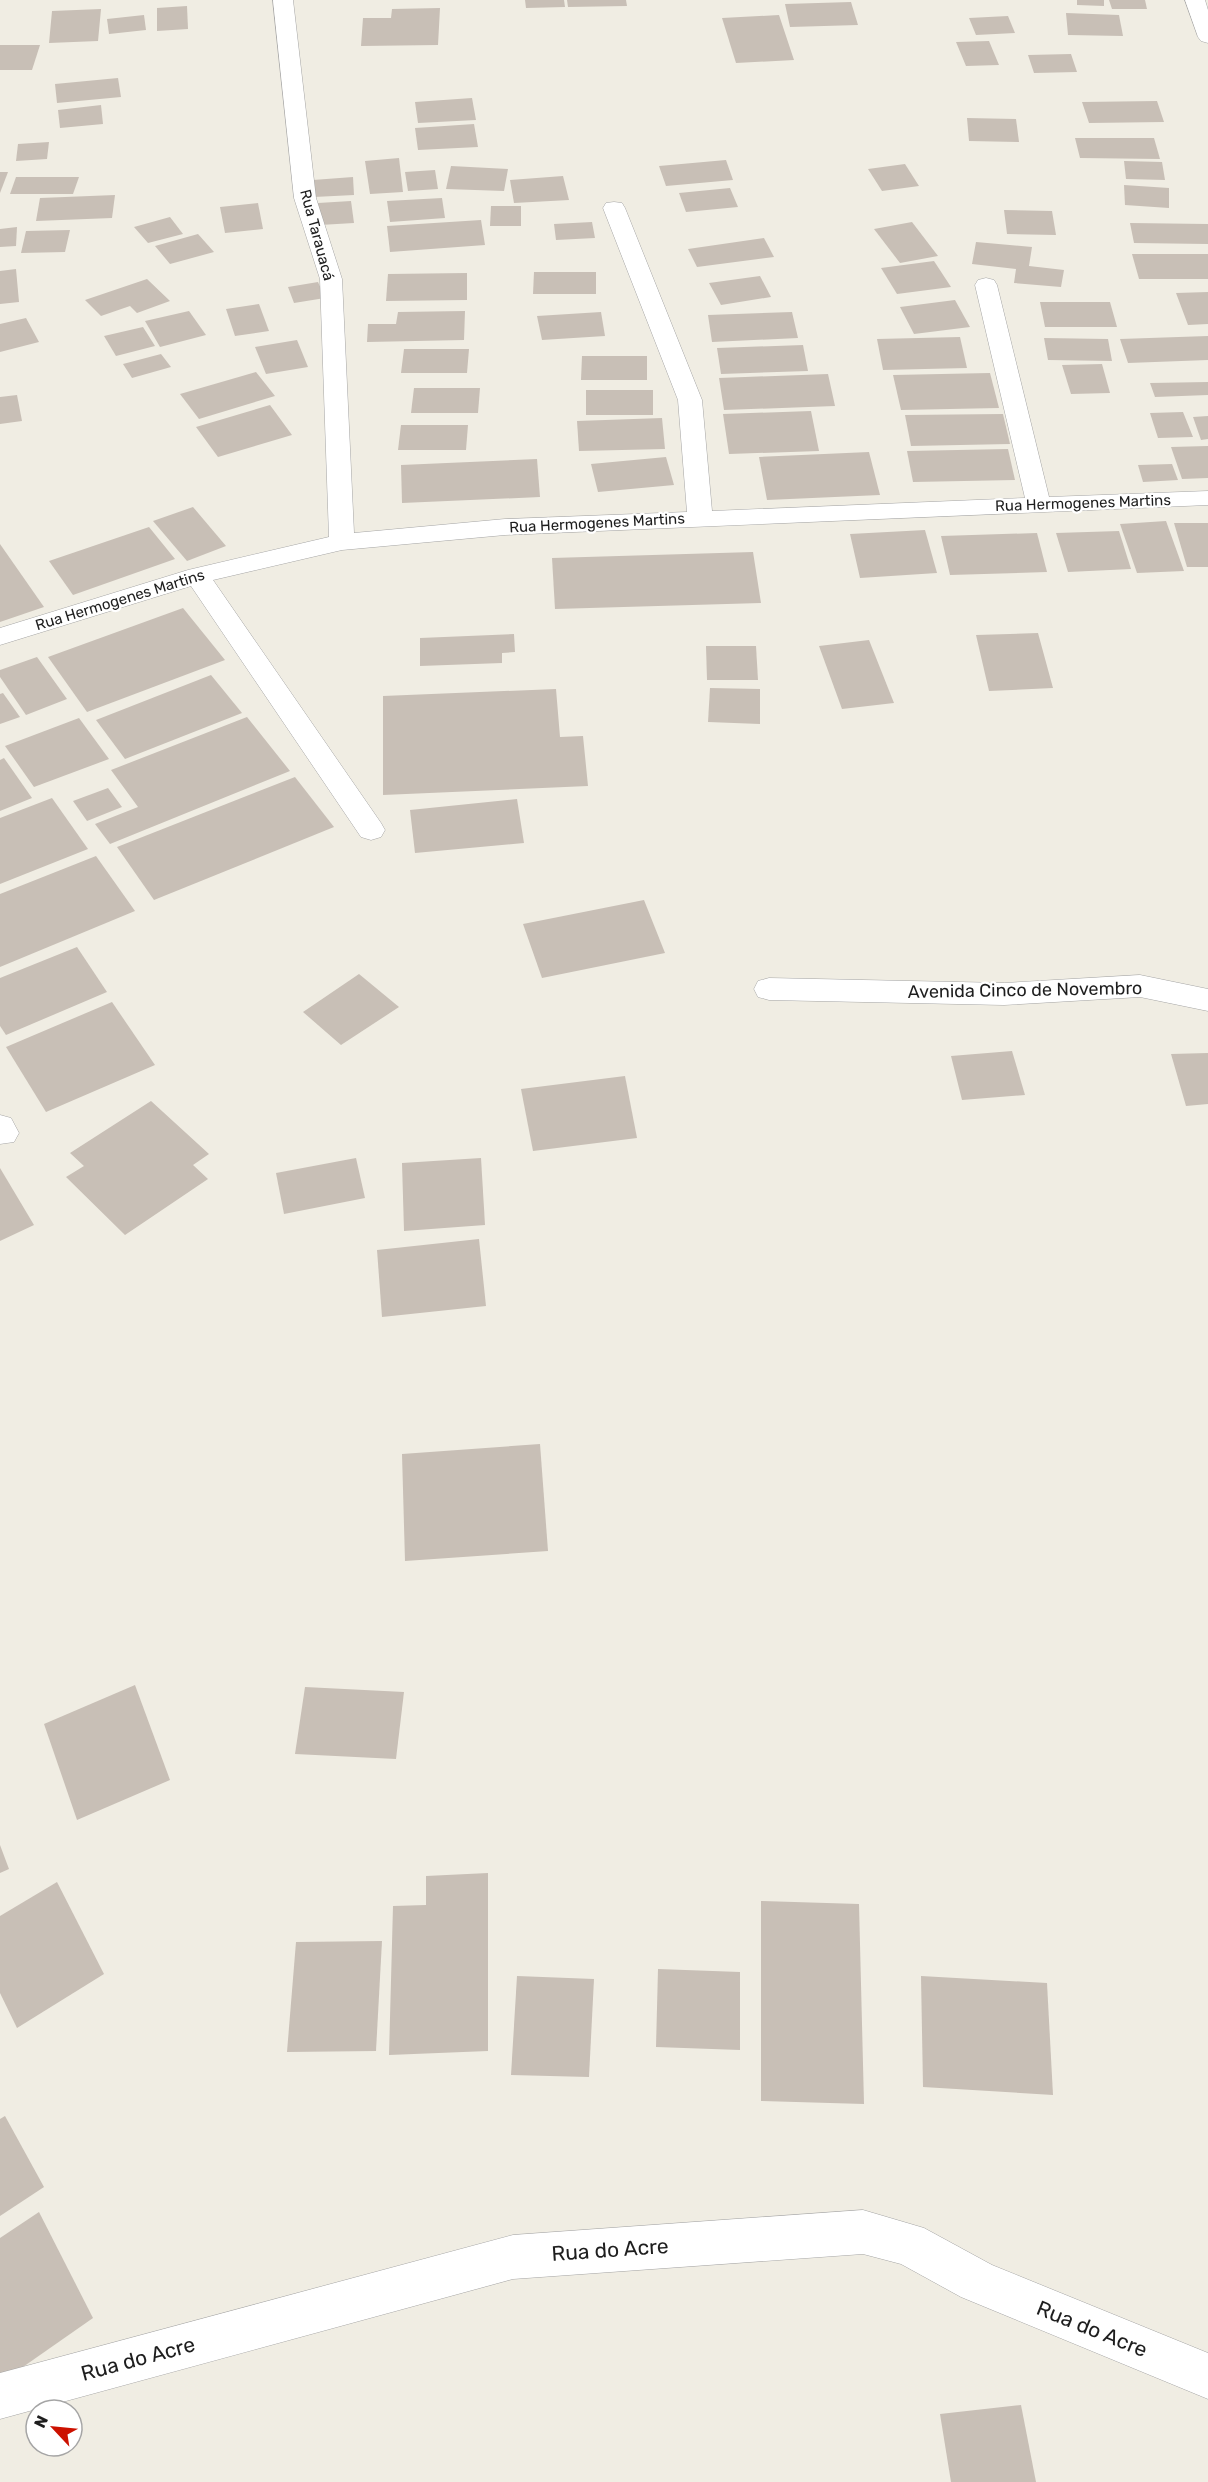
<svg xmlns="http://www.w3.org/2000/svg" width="1208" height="2482" viewBox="0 0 1208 2482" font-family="Rubik,sans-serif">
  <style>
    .building { fill: #c8bfb6 }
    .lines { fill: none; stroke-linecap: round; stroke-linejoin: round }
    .street-casing { stroke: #a5a5a5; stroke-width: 1 }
    .street { fill: #fff; fill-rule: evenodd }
    .labels { text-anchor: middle; stroke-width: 4.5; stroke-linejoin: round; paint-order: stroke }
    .far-street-label { font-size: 15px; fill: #1e1e1e; stroke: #fff }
    .street-label { font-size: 18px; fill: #1e1e1e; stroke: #fff }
    .near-street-label { font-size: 21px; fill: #1e1e1e; stroke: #fff }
  </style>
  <rect width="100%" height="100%" fill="#f0ede3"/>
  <!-- building -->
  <g class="building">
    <path d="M525 0H564L565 7 526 8Z"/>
    <path d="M567 0H626L627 6 568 7Z"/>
    <path d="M1077 0H1104V6L1077 5Z"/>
    <path d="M1109 0H1145L1147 9H1112Z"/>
    <path d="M851 2 858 25 790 27 785 4Z"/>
    <path d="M187 6 188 29 157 31V8Z"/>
    <path d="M440 8 438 45 361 46 363 18H391L392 9Z"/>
    <path d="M101 9 98 41 49 43 52 11Z"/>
    <path d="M1066 13 1119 15 1123 36 1068 35Z"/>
    <path d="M144 15 146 30 109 34 107 19Z"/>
    <path d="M779 15 794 60 736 63 722 18Z"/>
    <path d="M1008 16 1015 33 976 35 969 18Z"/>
    <path d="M989 41 999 65 966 66 956 42Z"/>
    <path d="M0 45H40L32 70H0Z"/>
    <path d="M1071 54 1077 72 1034 73 1028 55Z"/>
    <path d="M118 78 121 97 57 103 55 84Z"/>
    <path d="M472 98 476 120 418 123 415 102Z"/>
    <path d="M1157 101 1164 122 1089 123 1082 102Z"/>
    <path d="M101 105 103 124 60 128 58 110Z"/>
    <path d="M967 118 1016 119 1019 142 969 141Z"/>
    <path d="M474 124 478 147 418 150 415 128Z"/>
    <path d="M1075 138H1154L1160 159 1080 158Z"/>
    <path d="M49 142 47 159 16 161 18 144Z"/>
    <path d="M399 158 403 192 370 194 365 161Z"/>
    <path d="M726 160 733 180 666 186 659 166Z"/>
    <path d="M1124 161 1162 162 1165 180 1126 179Z"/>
    <path d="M905 164 919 186 882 191 868 169Z"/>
    <path d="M451 166 508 169 504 191 446 189Z"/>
    <path d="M435 170 438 189 408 191 405 172Z"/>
    <path d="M0 172H8L0 193Z"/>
    <path d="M563 176 569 200 514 203 510 180Z"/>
    <path d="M16 177H79L73 194H10Z"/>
    <path d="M353 177 354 195 314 197 313 180Z"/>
    <path d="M1124 185 1169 188V208L1125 205Z"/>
    <path d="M730 188 738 207 686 212 679 193Z"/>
    <path d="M115 195 112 218 36 221 40 198Z"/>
    <path d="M442 198 445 218 390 222 387 201Z"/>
    <path d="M351 201 354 223 320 225 318 203Z"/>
    <path d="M258 203 263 229 225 233 220 207Z"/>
    <path d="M491 206H521V226H490Z"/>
    <path d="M1004 210 1052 211 1056 235 1007 234Z"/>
    <path d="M170 217 183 234 148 243 134 227Z"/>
    <path d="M481 220 485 245 390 252 387 226Z"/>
    <path d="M592 222 595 238 556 240 554 224Z"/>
    <path d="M912 222 938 256 900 263 874 229Z"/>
    <path d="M1130 223 1208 224V244L1134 243Z"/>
    <path d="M17 227 16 246 0 247V229Z"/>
    <path d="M70 230 65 252 21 253 26 231Z"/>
    <path d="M198 234 214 252 170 264 155 246Z"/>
    <path d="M764 238 774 257 697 267 688 249Z"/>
    <path d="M976 242 1032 247 1029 266 1064 270 1061 287 1014 283 1016 269 972 264Z"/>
    <path d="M1132 254H1208V279H1139Z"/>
    <path d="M934 261 951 287 897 294 881 268Z"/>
    <path d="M16 269 19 302 0 304V271Z"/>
    <path d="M534 272H596V294H533Z"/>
    <path d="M467 273V300L386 301 388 274Z"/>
    <path d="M760 276 771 297 721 305 709 283Z"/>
    <path d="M147 279 170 301 137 313 130 306 101 316 85 300Z"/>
    <path d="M318 282 325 298 294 303 288 287Z"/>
    <path d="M1208 292V324L1188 325 1176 293Z"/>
    <path d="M955 300 970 327 914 334 900 307Z"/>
    <path d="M1040 302H1110L1117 327H1045Z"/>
    <path d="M259 304 269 331 235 336 226 309Z"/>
    <path d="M189 311 206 335 160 347 145 321Z"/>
    <path d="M465 311 464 340 367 342 368 324H396L398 312Z"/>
    <path d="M601 312 605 336 542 340 537 316Z"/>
    <path d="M792 312 798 338 712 342 708 315Z"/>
    <path d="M26 318 39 342 0 352V324Z"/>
    <path d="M143 327 155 346 116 356 104 336Z"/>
    <path d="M1208 336V360L1128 363 1120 339Z"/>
    <path d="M960 337 967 368 883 370 877 339Z"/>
    <path d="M1044 338 1108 339 1112 361 1048 360Z"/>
    <path d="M297 340 308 367 266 374 255 347Z"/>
    <path d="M803 345 808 371 721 374 717 348Z"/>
    <path d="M404 349H469L467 373H401Z"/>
    <path d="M161 354 171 367 132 378 123 364Z"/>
    <path d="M582 356H647V380H581Z"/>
    <path d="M1102 364 1110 393 1071 394 1062 365Z"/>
    <path d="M256 372 275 396 199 419 180 394Z"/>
    <path d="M990 373 999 408 901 410 893 375Z"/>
    <path d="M828 374 835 406 724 410 719 378Z"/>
    <path d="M1208 382V395L1155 397 1150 383Z"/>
    <path d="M414 388H480L478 413H411Z"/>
    <rect x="586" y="390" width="67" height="25"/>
    <path d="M17 395 22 421 0 424V397Z"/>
    <path d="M270 405 292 435 218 457 196 427Z"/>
    <path d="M811 411 819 451 729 454 723 414Z"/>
    <path d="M1183 412 1193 437 1158 438 1150 413Z"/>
    <path d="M1003 414 1010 444 911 446 905 415Z"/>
    <path d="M1208 416V439L1201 440 1193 417Z"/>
    <path d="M662 418 665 449 579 451 577 421Z"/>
    <path d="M401 425H468L466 450H398Z"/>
    <path d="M1208 446V478L1182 479 1171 447Z"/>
    <path d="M1008 449 1015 480 913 482 907 451Z"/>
    <path d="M869 452 880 495 767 500 759 457Z"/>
    <path d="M666 457 674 485 598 492 591 464Z"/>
    <path d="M537 459 540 497 402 503 401 465Z"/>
    <path d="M1172 464 1178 480 1143 482 1138 465Z"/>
    <path d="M193 507 226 546 187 561 153 521Z"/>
    <path d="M1166 521 1184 571 1137 573 1120 524Z"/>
    <path d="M1174 523H1208V567H1187Z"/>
    <path d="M149 527 175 559 73 595 49 561Z"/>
    <path d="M925 530 937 573 860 578 850 534Z"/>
    <path d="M1119 531 1131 569 1068 572 1056 533Z"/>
    <path d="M1037 533 1047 572 950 575 941 536Z"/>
    <path d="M0 544 44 607 0 622Z"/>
    <path d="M753 552 761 603 555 609 552 558Z"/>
    <path d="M183 608 225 660 87 712 48 657Z"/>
    <path d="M1038 633 1053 688 989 691 976 635Z"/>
    <path d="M514 634 515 652 502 653V663L420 666V638Z"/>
    <path d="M869 640 894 703 842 709 819 646Z"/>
    <path d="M706 646H756L758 680H707Z"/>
    <path d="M37 657 67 699 26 715 0 677V670Z"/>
    <path d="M211 675 242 713 125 759 96 720Z"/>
    <path d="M710 688 760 689V724L708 722Z"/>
    <path d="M556 689 560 737 583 736 588 786 383 795V696Z"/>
    <path d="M3 693 20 717 0 724V694Z"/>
    <path d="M247 717 290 771 110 844 95 824 138 807 111 770Z"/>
    <path d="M79 718 109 759 34 787 5 746Z"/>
    <path d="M4 758 32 798 0 811V760Z"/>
    <path d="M295 777 334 827 154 900 117 847Z"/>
    <path d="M108 788 122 807 87 821 73 801Z"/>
    <path d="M52 798 88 849 0 884V818Z"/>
    <path d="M517 799 524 843 415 853 410 810Z"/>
    <path d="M96 856 135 911 0 967V894Z"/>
    <path d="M644 900 665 953 542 978 523 924Z"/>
    <path d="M77 947 107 992 6 1035 0 1026V978Z"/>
    <path d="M359 974 399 1007 341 1045 303 1012Z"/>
    <path d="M112 1002 155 1065 46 1112 6 1047Z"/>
    <path d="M1012 1051 1025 1095 962 1100 951 1056Z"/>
    <path d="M1208 1053V1104L1186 1106 1171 1054Z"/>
    <path d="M625 1076 637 1138 533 1151 521 1089Z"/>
    <path d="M151 1101 209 1154 193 1165 208 1179 125 1235 66 1177 84 1166 70 1153Z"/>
    <path d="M356 1158 365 1198 284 1214 276 1173Z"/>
    <path d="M481 1158 485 1225 404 1231 402 1163Z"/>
    <path d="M0 1168 34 1225 0 1241Z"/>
    <path d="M479 1239 486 1306 382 1317 377 1250Z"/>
    <path d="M540 1444 548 1551 405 1561 402 1454Z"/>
    <path d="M135 1685 170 1780 77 1820 44 1724Z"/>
    <path d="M305 1687 404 1692 396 1759 295 1754Z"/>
    <path d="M0 1845 9 1869 0 1873Z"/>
    <path d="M488 1873V2051L389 2055 393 1906 426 1905V1876Z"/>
    <path d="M57 1882 104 1974 17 2028 0 1993V1916Z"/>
    <path d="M761 1901 859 1904 864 2104 761 2101Z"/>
    <path d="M382 1941 376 2051 287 2052 296 1942Z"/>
    <path d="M658 1969 740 1972V2050L656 2047Z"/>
    <path d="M517 1976 594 1979 589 2077 511 2075Z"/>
    <path d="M921 1976 1047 1983 1053 2095 923 2087Z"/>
    <path d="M5 2116 44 2187 0 2216V2119Z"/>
    <path d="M39 2212 93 2318 0 2383V2238Z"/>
    <path d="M1021 2405 1036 2482H951L940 2414Z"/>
  </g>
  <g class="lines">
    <defs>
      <g id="street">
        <path d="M273 0H293L316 198 342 279 354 533 505 519 687 512 678 400 603 208 606 203 614 202 622 203 625 208 702 400 712 511 1025 498 975 285 978 280 986 278 994 280 997 285 1049 497 1208 491V505L505 535 342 550 213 580 381 823 385 830 381 837 371 840 361 837 191 586 0 645V628L188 570 329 537 320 279 294 198Z"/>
        <path d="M1185 0H1205L1208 10V43L1201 41 1198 37Z"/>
        <path d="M1140 975 1208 989V1011L1140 997 1004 1005 769 1000 758 997 754 989 758 981 769 978 1004 983Z"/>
        <path d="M0 1115 11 1118 19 1133 14 1142 0 1144Z"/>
        <path d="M863 2210 924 2228 992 2265 1208 2353V2399L961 2297 901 2264 863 2254 513 2279 0 2419V2373L513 2235Z"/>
      </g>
    </defs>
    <!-- street casing -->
    <use href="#street" class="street-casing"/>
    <!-- street -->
    <use href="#street" class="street"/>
  </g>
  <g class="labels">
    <!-- far-street labels -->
    <g class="far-street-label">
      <text transform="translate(317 235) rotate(75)" y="5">Rua Tarauacá</text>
      <text transform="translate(1083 503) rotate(-2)" y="5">Rua Hermogenes Martins</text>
      <text transform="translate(597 523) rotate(-3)" y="5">Rua Hermogenes Martins</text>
      <text transform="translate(120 600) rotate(-17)" y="5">Rua Hermogenes Martins</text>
    </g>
    <!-- street labels -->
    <g class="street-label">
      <text transform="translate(1025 990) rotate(-1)" y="6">Avenida Cinco de Novembro</text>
    </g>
    <!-- near-street labels -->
    <g class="near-street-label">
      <text transform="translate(610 2250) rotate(-4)" y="7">Rua do Acre</text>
      <text transform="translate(1092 2329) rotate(22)" y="7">Rua do Acre</text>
      <text transform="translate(138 2359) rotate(-15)" y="7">Rua do Acre</text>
    </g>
  </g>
  <!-- north arrow -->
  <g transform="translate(54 2428) rotate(296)"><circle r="28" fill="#ffffff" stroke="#a5a5a5" stroke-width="1.5"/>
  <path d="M0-4.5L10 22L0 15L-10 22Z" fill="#cc1100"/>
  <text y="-9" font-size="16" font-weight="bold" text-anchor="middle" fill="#1e1e1e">N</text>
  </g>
</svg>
